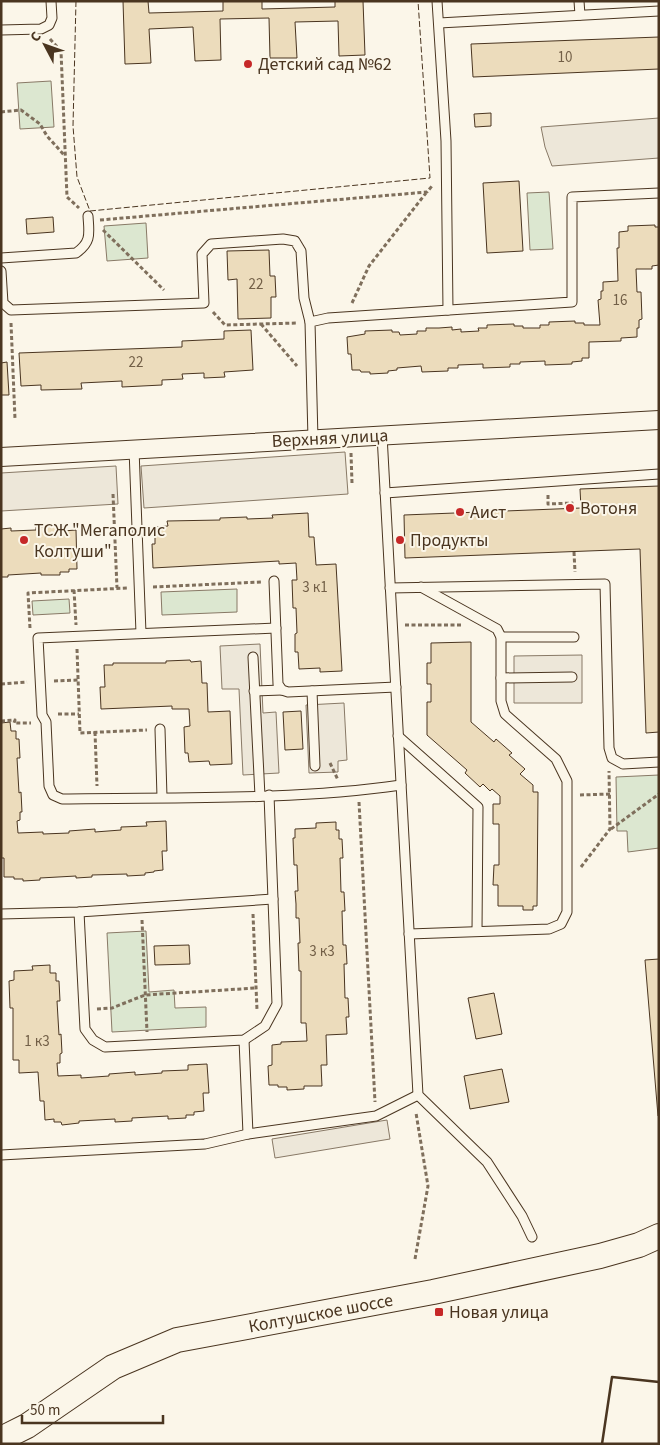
<svg xmlns="http://www.w3.org/2000/svg" width="660" height="1445" viewBox="0 0 660 1445" font-family="'Source Sans 3',sans-serif">
  <style>
    .green { fill: #dce7d0; stroke: #887966 }
    .parking { fill: #ede7d9; stroke: #887966 }
    .building { fill: #ecdcbc; stroke: #4a3520 }
    .lines { fill: none; stroke-linecap: round; stroke-linejoin: round }
    .service-casing { stroke: #4a3520; stroke-width: 11 }
    .minor-casing { stroke: #4a3520; stroke-width: 20 }
    .secondary-casing { stroke: #4a3520; stroke-width: 26 }
    .path { stroke: #7f6f5c; stroke-width: 3; stroke-dasharray: 4 2.5; stroke-linecap: butt }
    .service { stroke: #fbf6e9; stroke-width: 9 }
    .minor { stroke: #fbf6e9; stroke-width: 18 }
    .secondary { stroke: #fbf6e9; stroke-width: 24 }
    .fence { stroke: #4a3520; stroke-width: 1; stroke-dasharray: 6 2.5; stroke-linecap: butt }
    .wall { stroke: #4a3520; stroke-width: 2.5 }
    .poi-dot { fill: #c62828; stroke: #fbf6e9; stroke-width: 2 }
    .labels { text-anchor: middle; stroke-width: 4; stroke-linejoin: round; paint-order: stroke }
    .number-label { font-size: 15px; fill: #725f47 }
    .poi-label { font-size: 18px; fill: #4a3520; stroke: #fbf6e9; text-anchor: start }
    .street-label { font-size: 18px; fill: #4a3520; stroke: #fbf6e9 }
  </style>
  <rect width="100%" height="100%" fill="#fbf6e9"/>
  <!-- green -->
  <g class="green">
    <path d="M51 81 54 127 20 129 17 83Z"/>
    <path d="M549 192 553 249 530 250 527 193Z"/>
    <path d="M146 223 148 258 107 261 104 226Z"/>
    <path d="M237 589V612L162 615 161 592Z"/>
    <path d="M69 599 70 613 33 615 32 601Z"/>
    <path d="M659 775V848L628 852 627 831H617L616 777Z"/>
    <path d="M146 931 149 992 174 990 175 1008 206 1007V1027L112 1032 107 933Z"/>
  </g>
  <!-- parking -->
  <g class="parking">
    <path d="M659 118V158L552 166 545 147 541 127Z"/>
    <path d="M345 452 348 494 144 508 141 466Z"/>
    <path d="M116 466 118 504 1 511V473Z"/>
    <path d="M260 644 263 713 276 712 279 773 243 775 239 689H222L220 646Z"/>
    <path d="M582 655V703H514V656Z"/>
    <path d="M344 703 347 760 338 761V772L309 773 306 705Z"/>
    <path d="M387 1120 390 1139 275 1158 272 1139Z"/>
  </g>
  <!-- building -->
  <g class="building">
    <path d="M123 1H148L149 13 223 11V1H262V9L335 7V1H363L365 55 339 56 338 21 295 22 297 58H270L269 18 220 19 221 60 195 61 193 27 149 29 151 63 125 64Z"/>
    <path d="M659 37V69L473 77 471 44Z"/>
    <path d="M491 113V126L475 127 474 114Z"/>
    <path d="M519 181 523 251 487 253 483 183Z"/>
    <path d="M53 217 54 232 27 234 26 219Z"/>
    <path d="M655 225V227H659V265L652 266V269H636L637 292H641L642 319 639 320V328H637V337L621 338V341L589 342V358H582V361L572 362V364L545 365V361L520 362V364H510V367L483 368V364L458 365V368H448V371L422 372 421 366 397 368V370L388 371V373L370 374V372H361L360 370H352L351 354H348L347 337 365 334V331L392 330V332H399L400 335 417 334V331H426V328H439L452 327V330L461 329V332L479 331 478 328H487V325L514 324V326H523V328H540V325H549V322L575 321V323H584V325H600L598 300 601 299V291H603V282L618 281 617 248H619V232L628 231V226Z"/>
    <path d="M269 250 270 276H275L276 297H271V318L238 319 237 279 228 280 227 251Z"/>
    <path d="M251 330 253 370 224 372 225 377 204 378V373L182 374 183 379 162 380V385L122 387V381L81 383 82 389 41 390V385L21 386 19 353 182 347V341L224 339V331Z"/>
    <path d="M7 362 9 395H1V363Z"/>
    <path d="M659 486V732L646 733 640 549 405 558 404 515 581 508 580 489Z"/>
    <path d="M308 513 309 537H314L316 565 336 564 342 671 320 672V668L299 669 298 652H295V634L297 633 296 608H293L292 580H297L296 563 279 564V561L153 568 152 544H155V527L168 526 167 521 220 520V518L247 517V519L273 518 272 515Z"/>
    <path d="M62 526 63 531 76 530 77 569H69V572H60V575H41V573L8 575V577H1V529L11 528V531L36 530V527Z"/>
    <path d="M471 642V722L494 742 496 739 512 753 509 755 525 769 520 774 533 785V792H538L537 906H533V910H523V906H498V885H493L494 865H499V824H493V804H500V796L492 789 490 791 483 784 480 787 465 773 467 770 427 735V702H431V684H427V663H431V643Z"/>
    <path d="M190 660 191 662 201 661 202 683H207L208 712 230 711 232 764 210 765 209 761 189 762 188 753H185L184 727 190 726 189 709H172V706L101 709 100 687H105L104 665H113V663H166V661Z"/>
    <path d="M301 711 303 749 285 750 283 712Z"/>
    <path d="M10 722 11 731H16V739H19L20 758H17L19 793 21 792 22 812H20V820L17 821 18 833 43 832V834L69 833V831L95 829V832L121 830V827L147 826 146 822 166 821 167 851H162L163 870 154 871V872L145 873V875L127 876V874L92 875V877L76 878V876L40 878V880L23 881V879H14V877H4V858H1V723Z"/>
    <path d="M336 822V830H339V839H342L343 858H340L341 892H344L345 911H342L343 945H346L347 964H344L345 998H348L349 1017H346L347 1034 326 1035 327 1065H321L322 1086H304V1089L287 1090V1087H278V1085H269L268 1066 272 1065V1045L281 1044V1042L307 1041 306 1023H301V971H299L298 943H300L299 918H296V904L295 891H298L297 865H294L293 838H295V829L316 828V823Z"/>
    <path d="M189 945 190 964 155 965 154 946Z"/>
    <path d="M659 959V1116H658L645 960Z"/>
    <path d="M50 965V973H56V981H59L60 1001H57L59 1035 61 1034 62 1053 60 1054V1063H57L58 1076 81 1075V1078L109 1076V1074L135 1072V1075L162 1073V1071L188 1070V1065L207 1064 209 1093H203L204 1111 194 1112V1115H186V1118L168 1119V1116L132 1118V1121L115 1122V1119L79 1121V1123L62 1125 61 1122H54V1119L45 1120 44 1101H40L38 1072 19 1073V1060H13V1008H10L9 981 14 980V971L33 970 32 966Z"/>
    <path d="M494 993 502 1034 476 1039 468 998Z"/>
    <path d="M502 1069 509 1102 470 1109 464 1076Z"/>
  </g>
  <g class="lines">
    <defs>
      <g id="service">
        <path d="M437 1 446 141 448 310"/>
        <path d="M579 1 580 15"/>
        <path d="M439 23 659 11"/>
        <path d="M1 30 41 29 49 25 52 18 51 1"/>
        <path d="M1 258 76 253C92 242 89 233 88 216"/>
        <path d="M1 271 3 303 11 310 204 303 202 254 211 244 283 239 295 241 301 251 304 298 310 322"/>
        <path d="M382 435 418 1095 487 1162 522 1216 532 1237"/>
        <path d="M313 439 310 322 328 318 572 302V197L659 193"/>
        <path d="M134 449 141 633"/>
        <path d="M385 493 659 474"/>
        <path d="M274 581 278 684 282 690 288 692 396 687"/>
        <path d="M390 588 605 584 609 748 612 758 623 764 659 762"/>
        <path d="M276 628 38 638 42 715 46 722 49 786 53 795 62 799C175 797 289 801 401 785"/>
        <path d="M501 637H574"/>
        <path d="M253 657 260 796"/>
        <path d="M501 678 572 677"/>
        <path d="M254 691 282 690"/>
        <path d="M312 691 315 766"/>
        <path d="M160 729 162 797"/>
        <path d="M398 736 478 807 477 931"/>
        <path d="M79 912 85 1029 93 1040 105 1047 244 1040 265 1026 277 1004 269 795"/>
        <path d="M1 914 79 912 273 899"/>
        <path d="M409 934 549 929 561 924 567 912V781L556 759 505 714 501 701V637L497 629 421 587"/>
        <path d="M244 1040 248 1134"/>
        <path d="M1 1155 205 1144 248 1134 376 1116 418 1095"/>
      </g>
      <path id="minor" d="M1 457 659 420"/>
      <g id="secondary">
        <path id="s1" d="M1 1439 27 1426 113 1367 177 1340 433 1292 600 1256 639 1245 659 1236"/>
      </g>
    </defs>
    <!-- service casing -->
    <use href="#service" class="service-casing"/>
    <!-- minor casing -->
    <use href="#minor" class="minor-casing"/>
    <!-- secondary casing -->
    <use href="#secondary" class="secondary-casing"/>
    <!-- path -->
    <g class="path">
      <path d="M50 39 61 51 67 197 79 208"/>
      <path d="M1 112 21 110 40 124 47 136 65 156"/>
      <path d="M100 220 427 192 432 186"/>
      <path d="M103 230 164 290"/>
      <path d="M352 303 369 266 426 193"/>
      <path d="M213 312 225 325 297 323"/>
      <path d="M11 323 15 419"/>
      <path d="M261 324 297 366"/>
      <path d="M351 453 352 483"/>
      <path d="M113 494 117 588"/>
      <path d="M548 495V504L572 503V509"/>
      <path d="M574 552 575 572"/>
      <path d="M153 587 261 582"/>
      <path d="M74 590 76 625"/>
      <path d="M405 625H461"/>
      <path d="M30 628 28 593 127 588"/>
      <path d="M77 649 80 733 147 730"/>
      <path d="M54 681 78 680"/>
      <path d="M1 684 27 682"/>
      <path d="M58 714H79"/>
      <path d="M1 721 15 720 14 723H31"/>
      <path d="M95 732 97 786"/>
      <path d="M330 763 338 780"/>
      <path d="M580 795 610 794"/>
      <path d="M359 802 375 1102"/>
      <path d="M611 829 659 794"/>
      <path d="M581 867 610 829 609 771"/>
      <path d="M253 914 257 1010"/>
      <path d="M142 920 147 1032"/>
      <path d="M97 1009 112 1008 145 995 256 988"/>
      <path d="M415 1259 428 1186 416 1113"/>
    </g>
    <!-- service -->
    <use href="#service" class="service"/>
    <!-- minor -->
    <use href="#minor" class="minor"/>
    <!-- secondary -->
    <use href="#secondary" class="secondary"/>
    <!-- fence -->
    <path class="fence" d="M76 1 73 126 77 177 90 211 430 178 418 1"/>
    <!-- wall -->
    <path class="wall" d="M602 1444 612 1377 659 1382"/>
  </g>
  <!-- markers -->
  <g class="poi-dot">
    <circle cx="248" cy="64" r="5"/>
    <circle cx="570" cy="508" r="5"/>
    <circle cx="460" cy="512" r="5"/>
    <circle cx="24" cy="540" r="5"/>
    <circle cx="400" cy="540" r="5"/>
    <rect x="434" y="1307" width="10" height="10" rx="2.5"/>
  </g>
  <g class="labels">
    <!-- number labels -->
    <g class="number-label">
      <text x="565" y="62">10</text>
      <text x="256" y="289">22</text>
      <text x="620" y="305">16</text>
      <text x="136" y="367">22</text>
      <text x="315" y="592">3 к1</text>
      <text x="322" y="956">3 к3</text>
      <text x="37" y="1046">1 к3</text>
    </g>
    <!-- poi labels -->
    <g class="poi-label">
      <text x="258" y="70">Детский сад №62</text>
      <text x="580" y="514">Вотоня</text>
      <text x="470" y="518">Аист</text>
      <text x="34" y="536">ТСЖ "Мегаполис<tspan x="34" dy="21">Колтуши"</tspan></text>
      <text x="410" y="546">Продукты</text>
      <text x="449" y="1318">Новая улица</text>
    </g>
    <!-- street labels -->
    <g class="street-label">
      <text transform="translate(330 438) rotate(-3)" y="6">Верхняя улица</text>
      <text dy="6" stroke="none"><textPath href="#s1" startOffset="349">Колтушское шоссе</textPath></text>
    </g>
  </g>
  <!-- border -->
  <rect width="660" height="1445" fill="none" stroke="#4a3520" stroke-width="5"/>
  <!-- north arrow -->
  <g transform="translate(45 45) rotate(311)" stroke="#fbf6e9" stroke-width="4" paint-order="stroke">
  <path d="M0-4L9 19L0 12L-9 19Z" fill="#4a3520"/>
  <text y="-8" font-size="14" font-weight="bold" text-anchor="middle" fill="#4a3520">С</text>
  </g>
  <!-- scale -->
  <path d="M22 1415v8h141v-8" fill="none" stroke="#4a3520" stroke-width="2.5"/>
  <text x="30" y="1415" font-size="15" fill="#4a3520" stroke="#fbf6e9" stroke-width="4" paint-order="stroke">50 m</text>
</svg>
